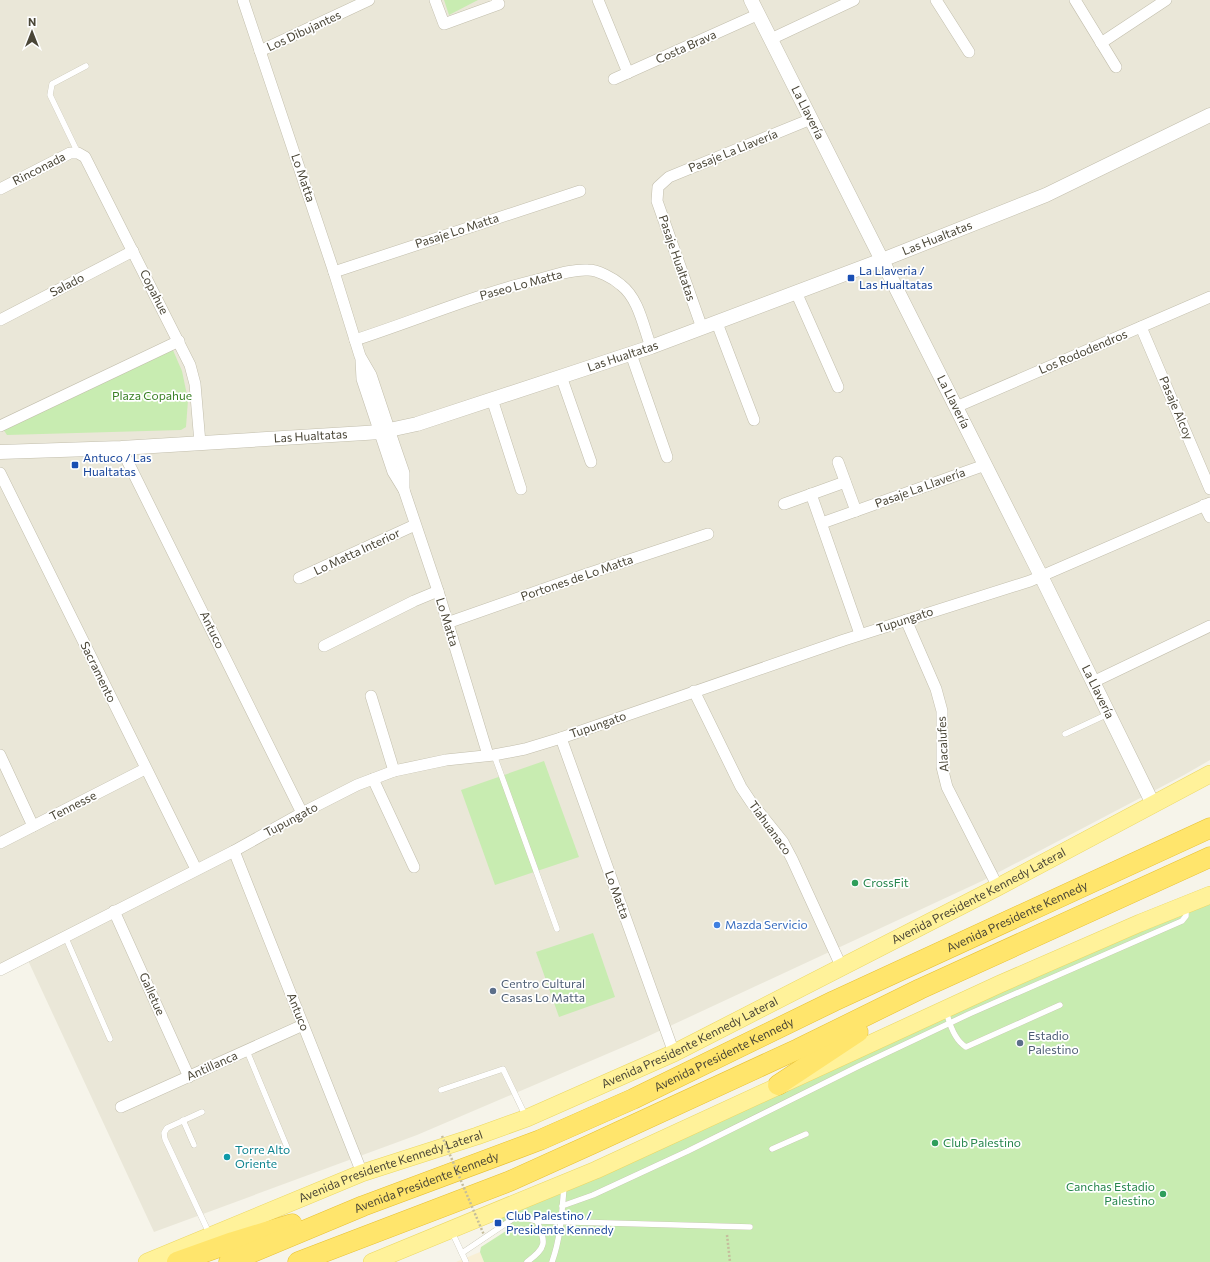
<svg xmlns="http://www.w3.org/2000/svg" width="1210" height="1262" viewBox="0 0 1210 1262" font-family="Commissioner,sans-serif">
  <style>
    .residential { fill: #eae7d8 }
    .commercial { fill: #f8efd5 }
    .green { fill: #c8ecb1 }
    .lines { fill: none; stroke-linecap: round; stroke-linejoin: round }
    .service-casing { stroke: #c2beac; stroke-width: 6 }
    .minor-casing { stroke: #c2beac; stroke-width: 12 }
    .tertiary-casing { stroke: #c2beac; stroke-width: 15 }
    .primary-casing { stroke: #ebd763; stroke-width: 18 }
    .motorway-casing { stroke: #e7c033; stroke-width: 21 }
    .path { stroke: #c5bd9c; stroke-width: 2.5; stroke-dasharray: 2 2; stroke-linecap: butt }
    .service { stroke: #fff; stroke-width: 5.5 }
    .minor { stroke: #fff; stroke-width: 11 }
    .tertiary { stroke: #fff; stroke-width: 14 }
    .primary { stroke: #fff29a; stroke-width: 17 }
    .motorway { stroke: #ffe56c; stroke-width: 20 }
    .path-bridge { stroke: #c5bd9c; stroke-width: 2.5; stroke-dasharray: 2 2; stroke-linecap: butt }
    .transit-dot { fill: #1a4fb4; stroke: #fff; stroke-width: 1.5 }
    .leisure-dot { fill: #2e9e5b; stroke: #fff; stroke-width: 1.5 }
    .shop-dot { fill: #3f7fe0; stroke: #fff; stroke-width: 1.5 }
    .service-dot { fill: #5c6f8a; stroke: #fff; stroke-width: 1.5 }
    .culture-dot { fill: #0f9aa8; stroke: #fff; stroke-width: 1.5 }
    .labels { text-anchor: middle; stroke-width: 3.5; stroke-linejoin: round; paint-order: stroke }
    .street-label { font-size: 12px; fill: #4a4637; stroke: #fff }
    .transit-label { font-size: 12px; fill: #164399; stroke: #fff; text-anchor: start }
    .park-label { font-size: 12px; fill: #3a8126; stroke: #fff }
    .leisure-label { font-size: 12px; fill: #27864d; stroke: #fff; text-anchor: start }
    .shop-label { font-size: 12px; fill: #366cbe; stroke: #fff; text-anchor: start }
    .service-label { font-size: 12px; fill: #4e5e75; stroke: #fff; text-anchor: start }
    .culture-label { font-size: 12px; fill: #0d838f; stroke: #fff; text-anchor: start }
  </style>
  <rect width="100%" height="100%" fill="#f6f4ea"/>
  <!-- residential -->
  <path class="residential" d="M0 0H1210V760L1184 775 982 881 642 1039 417 1135 154 1232 25 954 0 966Z"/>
  <!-- commercial -->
  <path class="commercial" d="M480 1252 484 1262H456Z"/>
  <!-- green -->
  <g class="green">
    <path d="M444 0H478L449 15Z"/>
    <path d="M172 348 182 371 188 400 186 427 181 430 7 435 3 429Z"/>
    <path d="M544 761 579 857 495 885 461 790Z"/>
    <path d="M1210 903V1262H484L480 1252 481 1247 506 1231 499 1213 1007 988Z"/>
    <path d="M593 933 615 997 559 1017 536 952Z"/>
  </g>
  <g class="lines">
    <defs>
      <g id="service">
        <path d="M78 153 50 95 52 84 86 66"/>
        <path d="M1065 734 1108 714"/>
        <path d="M494 755 557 929"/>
        <path d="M65 936 110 1039"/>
        <path d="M946 1010C949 1023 954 1040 966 1047L1060 1005"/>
        <path d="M247 1051 287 1147"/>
        <path d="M441 1090 503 1069 526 1117"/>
        <path d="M202 1112 167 1128 164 1133 165 1139 209 1233"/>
        <path d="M183 1120 194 1145"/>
        <path d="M772 1149 806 1134"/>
        <path d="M562 1206 593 1195 688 1151 859 1066 969 1014 1182 921 1186 916V906"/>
        <path d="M505 1212 537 1221C546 1243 547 1247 527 1262"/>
        <path d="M537 1221 750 1227"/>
        <path d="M452 1232 466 1262"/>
        <path d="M462 1253 517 1216"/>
        <path d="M552 1262C561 1237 562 1211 564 1186"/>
      </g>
      <g id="minor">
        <path d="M243 0 334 272 360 356 371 375 394 444 404 473V490"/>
        <path d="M435 0 444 24 499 4 497 0"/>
        <path d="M598 0 628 73"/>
        <path d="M936 0 969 52"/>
        <path d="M1075 0 1116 67"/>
        <path d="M771 39 854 0"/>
        <path d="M1101 43 1166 0"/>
        <path d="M260 51 369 0"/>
        <path d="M614 79 759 14"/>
        <path d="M0 189 70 153H78L85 157 190 365 195 384 200 443"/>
        <path d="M334 272 580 191"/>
        <path d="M796 292 838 387"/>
        <path d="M0 320 133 251"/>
        <path d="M717 323 754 420"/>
        <path d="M1141 327 1210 489"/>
        <path d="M702 328 657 201 658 187 669 177 811 119"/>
        <path d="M355 340C417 320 477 294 540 279 555 275 572 269 588 270 598 270 613 278 621 285 639 299 643 326 651 347"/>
        <path d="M631 354 667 457"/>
        <path d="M361 360 362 379 393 472 404 490 438 591 488 755"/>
        <path d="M561 376 591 462"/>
        <path d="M492 399 521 489"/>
        <path d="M956 407 1210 297"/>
        <path d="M0 426 179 341"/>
        <path d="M121 448 302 813"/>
        <path d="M838 462 856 511"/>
        <path d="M0 473 196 869"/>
        <path d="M811 494 860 634"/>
        <path d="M784 504 845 482"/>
        <path d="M1204 505 1210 517"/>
        <path d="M822 523 985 465"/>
        <path d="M299 578 415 525"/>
        <path d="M906 620 936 689 942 711V767L947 787 998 887"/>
        <path d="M447 623 584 575 708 534"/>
        <path d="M324 646 414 601 438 591"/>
        <path d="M1093 682 1210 626"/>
        <path d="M694 691 741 787 751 802 783 842 792 859 842 968"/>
        <path d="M371 696 394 771"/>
        <path d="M561 738 674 1053"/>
        <path d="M0 755 33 826"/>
        <path d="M373 779 414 867"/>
        <path d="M0 843 145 769"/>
        <path d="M234 851 362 1173"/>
        <path d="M114 911 189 1077"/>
        <path d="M0 970 234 851 302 813 357 785 394 771 446 760 494 755 525 749 561 738 844 640 1030 581 1210 503"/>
        <path d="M121 1107 303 1025"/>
      </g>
      <g id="tertiary">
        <path id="s1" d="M751 0 1041 576 1153 804"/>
        <path id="s2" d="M0 452 121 448 365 433 380 432 417 424 651 347 882 260 1046 195 1210 115"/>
      </g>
      <g id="primary">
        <path id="s3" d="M147 1262 362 1173 477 1136 527 1118 674 1053 998 887 1210 774"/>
        <path d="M372 1262 596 1170 1000 984 1140 923 1210 895"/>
      </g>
      <g id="motorway">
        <path d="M778 1085 858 1032"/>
        <path d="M177 1262 233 1242 292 1224"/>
        <path id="s4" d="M229 1262 363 1206 540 1140 633 1099 834 1001 1210 828"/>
        <path d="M298 1262 510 1181 592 1144 798 1049 920 989 1210 857"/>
      </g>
    </defs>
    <!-- service casing -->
    <use href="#service" class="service-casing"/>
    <!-- minor casing -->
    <use href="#minor" class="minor-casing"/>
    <!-- tertiary casing -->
    <use href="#tertiary" class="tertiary-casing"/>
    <!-- primary casing -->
    <use href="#primary" class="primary-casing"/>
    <!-- motorway casing -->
    <use href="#motorway" class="motorway-casing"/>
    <!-- path -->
    <path class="path" d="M727 1235 730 1262"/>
    <!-- service -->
    <use href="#service" class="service"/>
    <!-- minor -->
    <use href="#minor" class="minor"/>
    <!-- tertiary -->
    <use href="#tertiary" class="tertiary"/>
    <!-- primary -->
    <use href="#primary" class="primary"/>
    <!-- motorway -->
    <use href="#motorway" class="motorway"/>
    <!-- path-bridge -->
    <path class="path-bridge" d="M442 1136 484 1235"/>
  </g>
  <!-- markers -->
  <g class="transit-dot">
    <rect x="847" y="274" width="8" height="8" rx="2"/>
    <rect x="71" y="461" width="8" height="8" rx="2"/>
    <rect x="494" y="1219" width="8" height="8" rx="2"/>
  </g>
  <g class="leisure-dot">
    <circle cx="855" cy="883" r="4"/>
    <circle cx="935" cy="1143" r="4"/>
    <circle cx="1163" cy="1194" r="4"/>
  </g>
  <circle class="shop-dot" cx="717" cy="925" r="4"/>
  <g class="service-dot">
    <circle cx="493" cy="991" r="4"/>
    <circle cx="1020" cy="1043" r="4"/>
  </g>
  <circle class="culture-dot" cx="227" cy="1157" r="4"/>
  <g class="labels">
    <!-- street labels -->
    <g class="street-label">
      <text transform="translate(304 31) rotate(-25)" y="4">Los Dibujantes</text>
      <text transform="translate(686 47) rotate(-24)" y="4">Costa Brava</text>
      <text dy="4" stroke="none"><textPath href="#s1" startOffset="126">La Llavería</textPath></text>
      <text transform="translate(733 151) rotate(-22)" y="4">Pasaje La Llavería</text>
      <text transform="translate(39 169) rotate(-27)" y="4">Rinconada</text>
      <text transform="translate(303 178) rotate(71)" y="4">Lo Matta</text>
      <text transform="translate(457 231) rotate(-18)" y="4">Pasaje Lo Matta</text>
      <text dy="4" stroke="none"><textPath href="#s2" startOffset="971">Las Hualtatas</textPath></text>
      <text transform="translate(677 258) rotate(71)" y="4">Pasaje Hualtatas</text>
      <text transform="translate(67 285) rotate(-27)" y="4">Salado</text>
      <text transform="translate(521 285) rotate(-15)" y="4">Paseo Lo Matta</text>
      <text transform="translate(154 292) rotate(63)" y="4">Copahue</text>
      <text transform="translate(1083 352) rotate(-23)" y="4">Los Rododendros</text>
      <text dy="4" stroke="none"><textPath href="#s2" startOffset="635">Las Hualtatas</textPath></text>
      <text dy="4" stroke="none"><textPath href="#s1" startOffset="450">La Llavería</textPath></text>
      <text transform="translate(1176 408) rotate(67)" y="4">Pasaje Alcoy</text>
      <text dy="4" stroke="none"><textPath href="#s2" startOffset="311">Las Hualtatas</textPath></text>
      <text transform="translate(920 488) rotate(-20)" y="4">Pasaje La Llavería</text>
      <text transform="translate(357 552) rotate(-25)" y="4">Lo Matta Interior</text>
      <text transform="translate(577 578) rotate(-19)" y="4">Portones de Lo Matta</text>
      <text transform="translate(905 620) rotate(-18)" y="4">Tupungato</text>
      <text transform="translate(447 622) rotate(73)" y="4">Lo Matta</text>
      <text transform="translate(212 630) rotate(64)" y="4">Antuco</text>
      <text transform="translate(98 672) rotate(64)" y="4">Sacramento</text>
      <text dy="4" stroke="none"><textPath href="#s1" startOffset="774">La Llavería</textPath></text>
      <text transform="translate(598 725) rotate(-19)" y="4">Tupungato</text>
      <text transform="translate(943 744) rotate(-93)" y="4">Alacalufes</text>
      <text transform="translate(73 806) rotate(-27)" y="4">Tennesse</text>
      <text transform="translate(291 820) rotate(-28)" y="4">Tupungato</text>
      <text transform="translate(770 828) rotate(54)" y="4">Tiahuanaco</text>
      <text transform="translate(617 895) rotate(70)" y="4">Lo Matta</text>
      <text dy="4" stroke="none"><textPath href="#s3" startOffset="910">Avenida Presidente Kennedy Lateral</textPath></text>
      <text dy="4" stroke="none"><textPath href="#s4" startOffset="861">Avenida Presidente Kennedy</textPath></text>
      <text transform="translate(152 994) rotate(66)" y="4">Galletue</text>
      <text transform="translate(298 1012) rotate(68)" y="4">Antuco</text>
      <text dy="4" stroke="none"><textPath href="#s3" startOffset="586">Avenida Presidente Kennedy Lateral</textPath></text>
      <text dy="4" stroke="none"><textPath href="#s4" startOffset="537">Avenida Presidente Kennedy</textPath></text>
      <text transform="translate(212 1066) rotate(-24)" y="4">Antillanca</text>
      <text dy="4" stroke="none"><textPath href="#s3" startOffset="262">Avenida Presidente Kennedy Lateral</textPath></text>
      <text dy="4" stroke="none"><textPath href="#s4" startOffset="213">Avenida Presidente Kennedy</textPath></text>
    </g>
    <!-- transit labels -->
    <g class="transit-label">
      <text x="859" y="275">La Llaveria /<tspan x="859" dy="14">Las Hualtatas</tspan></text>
      <text x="83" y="462">Antuco / Las<tspan x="83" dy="14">Hualtatas</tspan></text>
      <text x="506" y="1220">Club Palestino /<tspan x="506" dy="14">Presidente Kennedy</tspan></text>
    </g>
    <!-- park labels -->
    <g class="park-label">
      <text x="152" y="400">Plaza Copahue</text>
    </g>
    <!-- leisure labels -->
    <g class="leisure-label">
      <text x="863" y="887">CrossFit</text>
      <text x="943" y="1147">Club Palestino</text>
      <text x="1155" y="1191" text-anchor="end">Canchas Estadio<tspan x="1155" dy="14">Palestino</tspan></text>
    </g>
    <!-- shop labels -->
    <g class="shop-label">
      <text x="725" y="929">Mazda Servicio</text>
    </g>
    <!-- service labels -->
    <g class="service-label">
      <text x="501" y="988">Centro Cultural<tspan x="501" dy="14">Casas Lo Matta</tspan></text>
      <text x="1028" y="1040">Estadio<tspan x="1028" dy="14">Palestino</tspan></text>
    </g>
    <!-- culture labels -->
    <g class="culture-label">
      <text x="235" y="1154">Torre Alto<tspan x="235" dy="14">Oriente</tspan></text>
    </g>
  </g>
  <!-- north arrow -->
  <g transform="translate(32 32)" stroke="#ffffff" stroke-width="3" paint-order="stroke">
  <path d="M0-3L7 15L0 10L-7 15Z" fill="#4a4637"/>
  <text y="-6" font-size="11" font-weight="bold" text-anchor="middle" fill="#4a4637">N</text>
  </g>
</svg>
